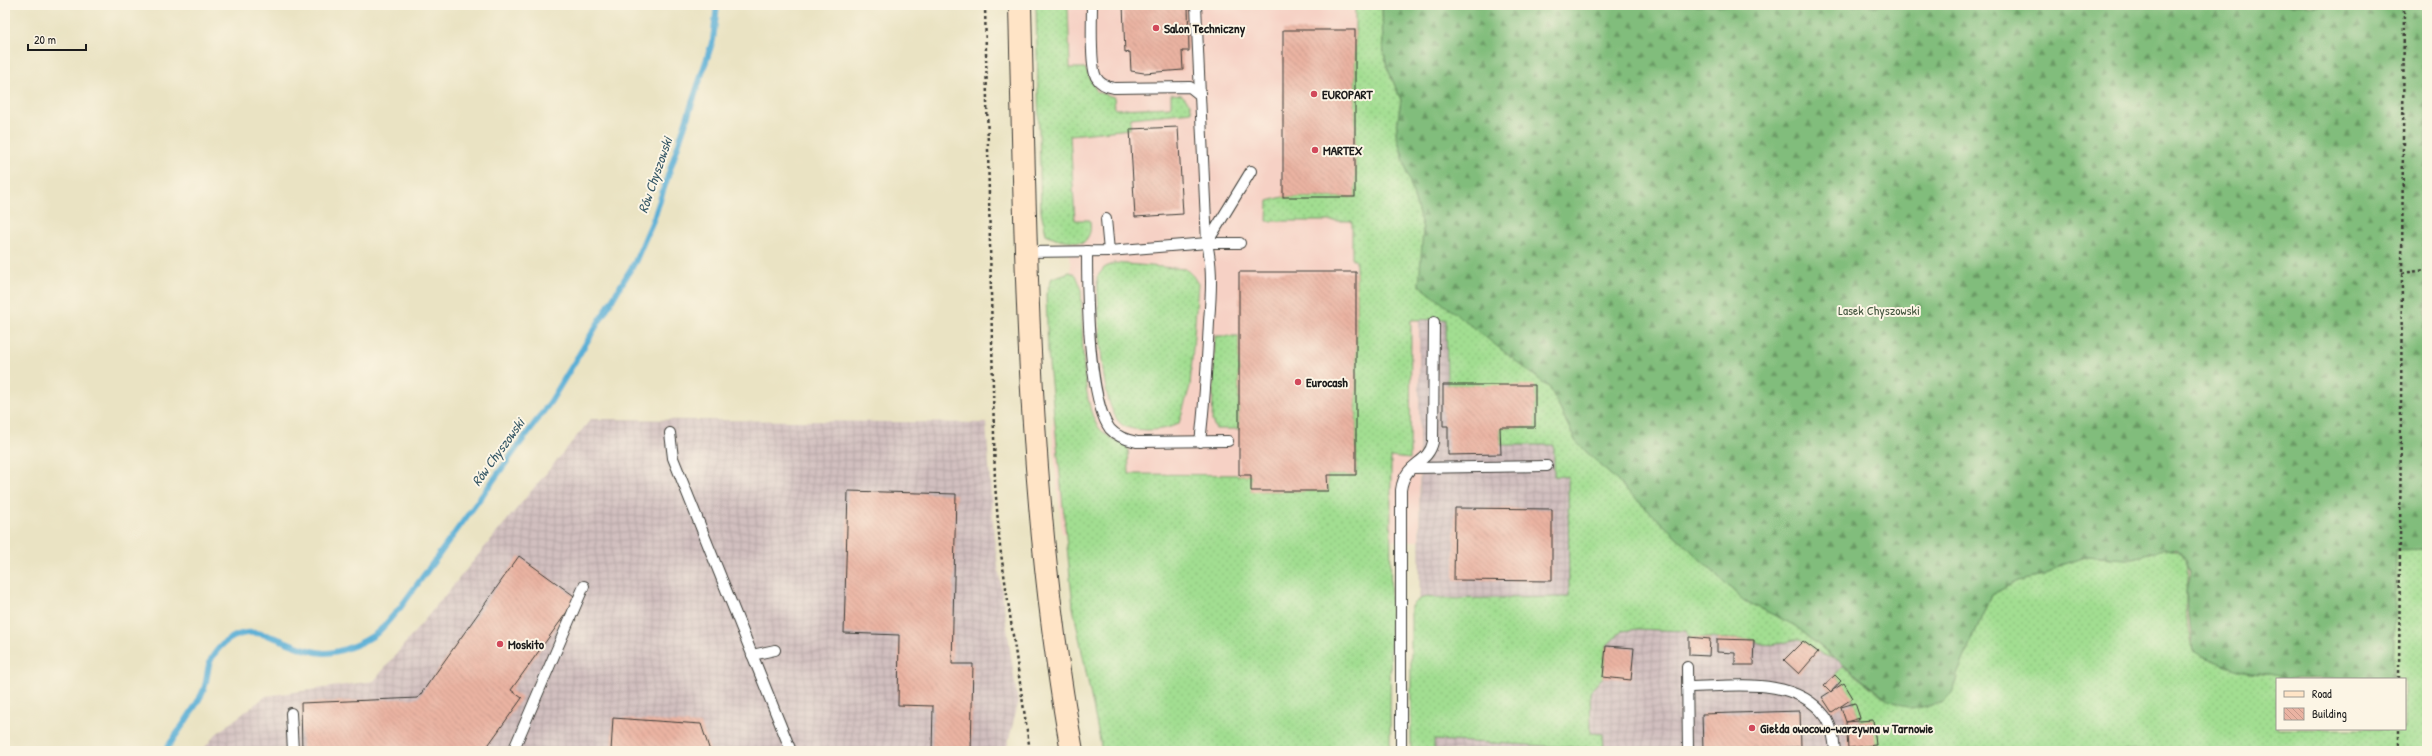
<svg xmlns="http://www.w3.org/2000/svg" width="2432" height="756" viewBox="0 0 2432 756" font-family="'Patrick Hand',sans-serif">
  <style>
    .built { fill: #f6d1c5 }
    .industrial { fill: url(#industrial-grid) }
    .grass { fill: url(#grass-dots); stroke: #5f7d56 }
    .forest { fill: url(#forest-firs); stroke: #4e6c4c }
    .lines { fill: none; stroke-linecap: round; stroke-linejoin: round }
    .stream { stroke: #5aafd6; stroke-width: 6 }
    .building { fill: url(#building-back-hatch) }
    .service-casing { stroke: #3b3a35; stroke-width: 12 }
    .secondary-casing { stroke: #3b3a35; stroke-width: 24 }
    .path { stroke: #3b3a35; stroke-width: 2.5; stroke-dasharray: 3 3; stroke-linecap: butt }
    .service { stroke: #fff; stroke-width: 10 }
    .secondary { stroke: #ffe4c6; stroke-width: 22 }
    .poi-dot { fill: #d1495b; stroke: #fcf5e5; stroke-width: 1.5 }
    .labels { text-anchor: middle; stroke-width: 4; stroke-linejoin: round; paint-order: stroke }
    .poi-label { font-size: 13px; font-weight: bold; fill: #1c1c1c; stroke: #fcf5e5; text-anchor: start }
    .park-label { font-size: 13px; fill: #44563f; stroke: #fcf5e5 }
    .water-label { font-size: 14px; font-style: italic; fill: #355766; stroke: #fcf5e5 }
  </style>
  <defs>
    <pattern id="industrial-grid" width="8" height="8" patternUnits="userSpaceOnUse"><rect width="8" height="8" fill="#d1bfbf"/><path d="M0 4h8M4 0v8" fill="none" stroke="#b3a4a4"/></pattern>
    <pattern id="grass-dots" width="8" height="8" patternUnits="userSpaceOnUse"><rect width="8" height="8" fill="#a2de91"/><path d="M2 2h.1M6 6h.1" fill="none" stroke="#8bbe7c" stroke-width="1.8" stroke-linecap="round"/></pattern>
    <pattern id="forest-firs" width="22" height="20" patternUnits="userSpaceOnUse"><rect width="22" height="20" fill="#81bd7b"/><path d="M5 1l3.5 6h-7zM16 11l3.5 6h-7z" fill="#699964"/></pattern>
    <pattern id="building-back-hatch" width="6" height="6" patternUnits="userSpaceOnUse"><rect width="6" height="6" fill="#eab3a2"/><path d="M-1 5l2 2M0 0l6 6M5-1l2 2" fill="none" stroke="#c8998b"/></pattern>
  </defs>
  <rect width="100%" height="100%" fill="#fcf5e5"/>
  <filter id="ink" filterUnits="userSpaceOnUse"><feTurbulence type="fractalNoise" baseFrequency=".025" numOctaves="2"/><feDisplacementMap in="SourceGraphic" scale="8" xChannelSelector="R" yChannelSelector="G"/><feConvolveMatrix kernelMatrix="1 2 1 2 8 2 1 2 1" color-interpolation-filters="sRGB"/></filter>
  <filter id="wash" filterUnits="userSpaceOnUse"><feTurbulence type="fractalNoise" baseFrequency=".012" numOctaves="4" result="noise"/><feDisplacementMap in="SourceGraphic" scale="16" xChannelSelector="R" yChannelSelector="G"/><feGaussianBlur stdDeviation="0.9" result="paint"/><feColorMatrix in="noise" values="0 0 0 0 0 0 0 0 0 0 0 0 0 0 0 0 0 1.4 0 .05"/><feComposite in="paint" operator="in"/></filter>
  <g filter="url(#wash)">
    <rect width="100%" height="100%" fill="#eae3c3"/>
    <!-- built -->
    <path class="built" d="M1043 5H1382L1383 47 1419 285V541L1062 533 1052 431 1071 264Z"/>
    <!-- industrial -->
    <g class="industrial">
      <path d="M1419 285 1515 359 1794 625 1886 699 1919 751H1420Z"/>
      <path d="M591 419 986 423 994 538 1018 704 1006 751H202L216 734 266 696 374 681Z"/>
    </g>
    <!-- grass -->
    <g class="grass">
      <path d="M1036 5H1068L1070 68H1085L1097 92 1114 97 1115 109 1171 107V94L1182 95 1190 104 1192 112 1131 118 1130 129 1070 135 1075 220H1090C1091 230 1091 235 1083 243L1058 239 1046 234 1041 211Z"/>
      <path d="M1355 5H1382L1383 47 1387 67 1401 100 1396 133 1423 229V251L1515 359 1550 388 1576 442 1743 600 1794 625 1834 658 1818 652 1800 639C1784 641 1770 650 1753 640L1689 637 1686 631 1637 629 1622 631 1606 646 1603 677 1590 691 1591 733 1603 734 1604 749 1434 740V751H1411V606C1421 595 1429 597 1442 599L1569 597 1568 477 1554 476V445H1501L1500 427H1535V386L1447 385 1446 319 1411 320 1410 459 1391 457 1390 751H1102L1073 607 1048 353 1046 294 1052 278 1070 272 1076 275 1081 287C1083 320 1080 405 1099 428 1107 437 1117 441 1128 445L1129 474 1251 475 1252 491H1328L1327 475H1356V260H1352V221H1267L1268 201 1283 197H1355Z"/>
      <path d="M1114 263 1186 269 1193 276 1198 284 1190 386 1179 423C1169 429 1158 430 1146 430 1138 429 1127 430 1120 423 1098 401 1100 311 1097 277L1104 268Z"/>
      <path d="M1215 336H1239V429H1216L1212 421Z"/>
      <path d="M2165 548C2195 551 2187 569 2186 591 2185 610 2188 635 2193 652L2251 673 2277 675 2285 679H2277V729H2405V679H2393L2396 549H2427V751H1862L1861 746 1873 720 1861 721C1855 703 1849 688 1835 675L1843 666 1886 699 1954 691 1957 675 1991 595 2018 581 2044 576 2059 565 2086 556 2127 559 2150 554Z"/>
    </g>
    <!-- forest -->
    <path class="forest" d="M1382 5H2427V549L2396 550 2393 679H2285C2274 673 2264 674 2252 673 2231 669 2212 662 2193 652L2186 592 2190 571 2186 559 2177 549 2165 548 2150 554 2127 559 2086 556 2059 565 2044 576 2018 581 1991 595 1957 675 1954 691 1942 703 1912 709 1886 699 1794 625 1743 600 1576 442 1550 388 1419 285 1423 229 1396 133 1401 100 1387 67 1383 47Z"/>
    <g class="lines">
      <!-- stream -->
      <path class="stream" d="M165 751C175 736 198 705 204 689 210 672 204 665 219 648 253 612 287 651 324 653 340 653 364 643 377 633 385 626 392 616 400 608L551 401 635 262 654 218 713 40 717 5"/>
    </g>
    <g id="blocks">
      <!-- building -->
      <g class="building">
        <path d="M1123 5H1188L1189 51H1182L1183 70 1144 73 1131 71 1130 52 1125 53Z"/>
        <rect x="1283" y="30" width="72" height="167"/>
        <path d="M1178 127 1183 214 1135 217 1130 129Z"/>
        <path d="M1239 272H1356V475H1327L1328 491H1251V475H1239Z"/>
        <path d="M1443 385H1535V427H1500L1501 454 1448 455V426H1443Z"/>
        <path d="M848 491 956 494 952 664H973L971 751H932L933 706 898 705 899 635 844 633Z"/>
        <path d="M1455 508 1552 509V581L1454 580Z"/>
        <path d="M519 556 577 598 511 690 522 698 484 751H302L301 703 418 698Z"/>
        <path d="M1689 637 1710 639 1709 656 1689 655Z"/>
        <path d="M1717 639 1754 640 1753 665H1735V653L1717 652Z"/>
        <path d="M1803 641 1818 652 1799 674 1784 660Z"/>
        <path d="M1606 646 1634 648 1631 680 1603 677Z"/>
        <path d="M1835 675 1841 681 1831 692 1824 685Z"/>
        <path d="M1844 683 1853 698 1832 712 1822 697Z"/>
        <path d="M1855 703 1860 718 1846 722 1841 707Z"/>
        <path d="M1800 711 1801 747 1703 750 1702 714Z"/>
        <path d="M613 718 701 724 710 751H611Z"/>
        <path d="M1873 720 1876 745 1848 748 1846 722Z"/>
      </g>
    </g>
  </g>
  <g filter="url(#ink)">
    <use href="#blocks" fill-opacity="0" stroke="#3b3a35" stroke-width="1"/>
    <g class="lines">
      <defs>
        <g id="service">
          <path d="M1196 5 1200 95"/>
          <path d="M1106 219 1109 251"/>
          <path d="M1240 243H1207L1251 171"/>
          <path d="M1087 251C1087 290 1088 399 1110 429 1117 437 1127 440 1137 442L1228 441"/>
          <path d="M1026 252 1109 251 1207 243 1200 95 1190 87 1114 88C1107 87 1100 84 1096 77 1090 65 1092 20 1092 5"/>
          <path d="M670 433 673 458 791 751"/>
          <path d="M1200 442C1205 402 1207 362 1209 322 1211 296 1213 269 1207 243"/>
          <path d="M1412 468 1547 466"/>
          <path d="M752 655 775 650"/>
          <path d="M1687 667 1688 751"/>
          <path d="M1687 687C1732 687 1794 675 1825 716 1832 725 1834 740 1835 751"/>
          <path d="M291 713 293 751"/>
          <path d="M513 751 584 586"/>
          <path d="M1401 751V490C1405 461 1428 465 1433 442L1434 322"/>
        </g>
        <path id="secondary" d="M1020 5C1026 254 1027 505 1072 751"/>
      </defs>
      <!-- service casing -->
      <use href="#service" class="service-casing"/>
      <!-- secondary casing -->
      <use href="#secondary" class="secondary-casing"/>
      <!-- path -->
      <g class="path">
        <path d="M985 5 995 484 1000 547 1030 751"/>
        <path d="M2402 273 2427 270"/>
        <path d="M2399 679 2404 5"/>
        <path d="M2399 751V729"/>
      </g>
      <!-- service -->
      <use href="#service" class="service"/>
      <!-- secondary -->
      <use href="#secondary" class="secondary"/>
    </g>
  </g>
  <!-- markers -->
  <g class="poi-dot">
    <circle cx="1156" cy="28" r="4"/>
    <circle cx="1314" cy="94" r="4"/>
    <circle cx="1315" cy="150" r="4"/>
    <circle cx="1298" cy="382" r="4"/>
    <circle cx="500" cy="644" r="4"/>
    <circle cx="1752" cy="728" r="4"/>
  </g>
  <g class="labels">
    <!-- poi labels -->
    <g class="poi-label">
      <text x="1164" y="33">Salon Techniczny</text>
      <text x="1322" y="99">EUROPART</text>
      <text x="1323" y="155">MARTEX</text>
      <text x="1306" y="387">Eurocash</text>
      <text x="508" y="649">Moskito</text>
      <text x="1760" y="733">Giełda owocowo-warzywna w Tarnowie</text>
    </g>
    <!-- park labels -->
    <g class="park-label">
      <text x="1879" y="315">Lasek Chyszowski</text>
    </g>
    <!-- water labels -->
    <g class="water-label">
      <text transform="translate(655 175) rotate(-71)" y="5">Rów Chyszowski</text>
      <text transform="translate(498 452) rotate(-54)" y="5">Rów Chyszowski</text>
    </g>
  </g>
  <!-- margin -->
  <rect width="2432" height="756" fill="none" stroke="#fcf5e5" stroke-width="20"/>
  <!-- legend -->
  <rect x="2276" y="678" width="130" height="52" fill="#fcf5e5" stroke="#a29e95"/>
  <rect x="2284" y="691" width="20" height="6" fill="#ffe4c6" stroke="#a29e95"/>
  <text x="2312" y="698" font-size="12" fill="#1c1c1c">Road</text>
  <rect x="2284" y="708" width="20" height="12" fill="url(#building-back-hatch)" stroke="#a29e95"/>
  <text x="2312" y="718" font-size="12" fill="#1c1c1c">Building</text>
  <!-- scale -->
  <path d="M28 44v6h58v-6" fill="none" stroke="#1c1c1c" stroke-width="2"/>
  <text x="34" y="44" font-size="12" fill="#1c1c1c" stroke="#fcf5e5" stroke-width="3" paint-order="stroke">20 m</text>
</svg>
